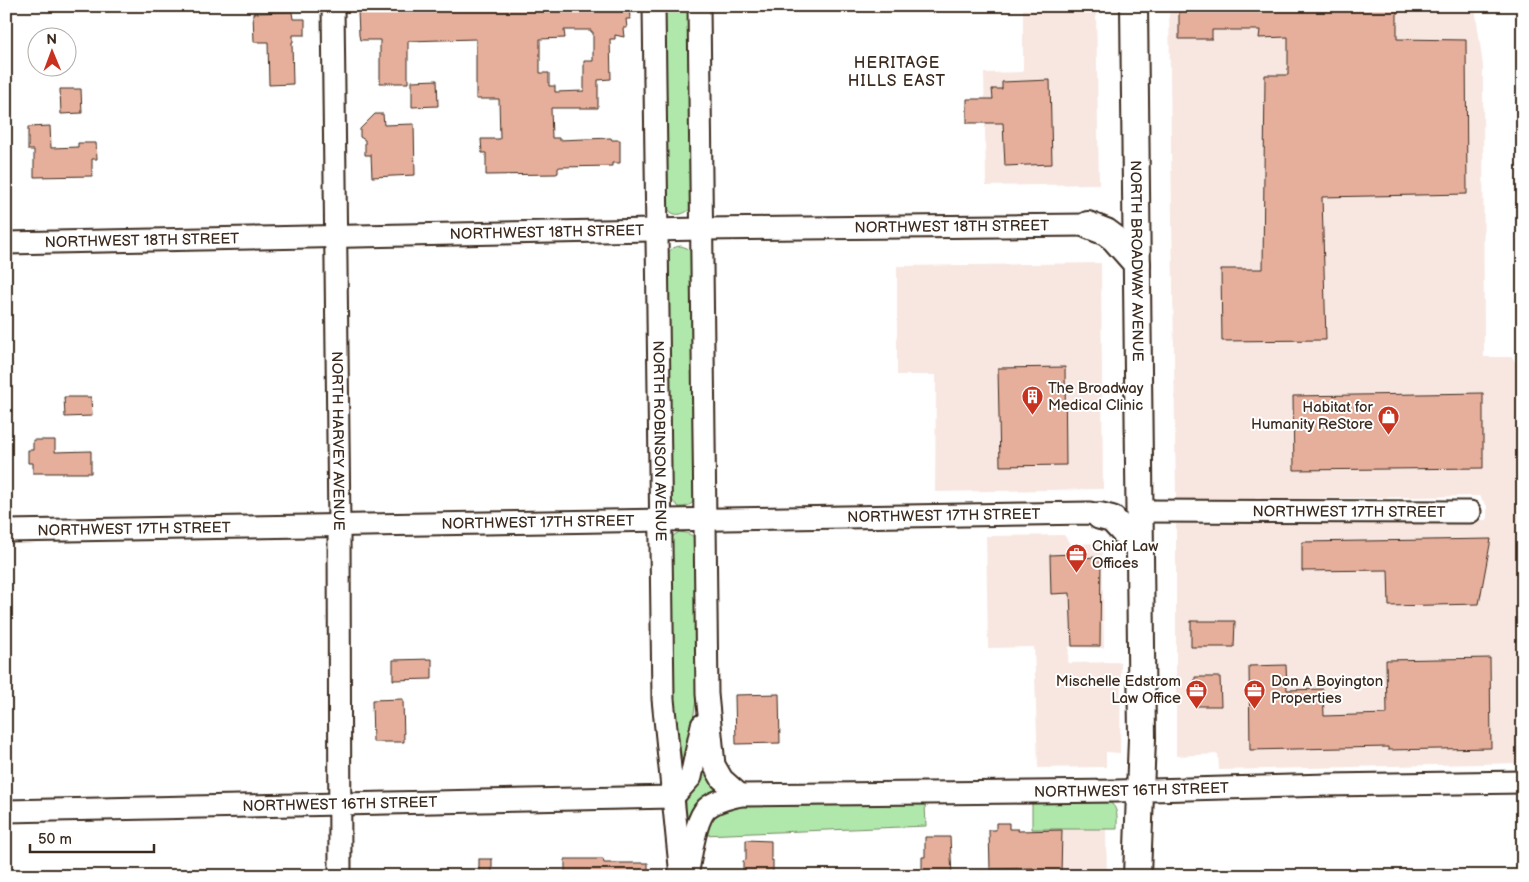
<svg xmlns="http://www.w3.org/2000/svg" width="1529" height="882" viewBox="0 0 1529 882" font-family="'Balsamiq Sans',sans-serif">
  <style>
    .built { fill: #f8e7e1 }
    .green { fill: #b0e8ab; stroke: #768964 }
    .building { fill: #e6af9b; stroke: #3b2a1e; fill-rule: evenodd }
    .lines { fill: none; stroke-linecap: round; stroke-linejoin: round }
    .minor-casing { stroke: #3b2a1e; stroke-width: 25 }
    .major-casing { stroke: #3b2a1e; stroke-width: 30 }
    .minor { stroke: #fff; stroke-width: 21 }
    .major { stroke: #fff; stroke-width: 26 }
    .labels { text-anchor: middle; stroke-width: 4; stroke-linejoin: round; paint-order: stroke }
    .street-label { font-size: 15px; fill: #3b2a1e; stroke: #fff }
    .poi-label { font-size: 15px; fill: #3b2a1e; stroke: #fff; text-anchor: start }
    .neighbourhood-label { font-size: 16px; letter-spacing: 1px; fill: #3b2a1e; stroke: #fff }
  </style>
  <rect width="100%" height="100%" fill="#fff"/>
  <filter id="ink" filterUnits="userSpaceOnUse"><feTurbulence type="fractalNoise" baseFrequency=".02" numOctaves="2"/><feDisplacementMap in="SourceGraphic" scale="10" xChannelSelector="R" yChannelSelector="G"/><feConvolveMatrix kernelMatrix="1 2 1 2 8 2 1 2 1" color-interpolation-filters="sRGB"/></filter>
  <g filter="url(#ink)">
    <!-- built -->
    <g class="built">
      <path d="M1023 6H1096L1099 184 986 186 984 73 1023 72Z"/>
      <path d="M1169 6H1475L1483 66 1484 357H1512L1523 373V763L1219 770 1218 754 1176 756V524L1487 520V506L1479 496 1176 501Z"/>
      <path d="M1101 263 1103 489 935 492 936 375H897V266Z"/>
      <path d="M1064 535 1071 545 1102 542 1104 648 1069 647 1068 663 1121 662 1120 753 1106 752V767L1038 768 1034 647 988 648 986 536Z"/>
      <path d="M1032 829H1106L1107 876H1032Z"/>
    </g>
    <!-- green -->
    <g class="green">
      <path d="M663 6H691V208C683 216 671 218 666 205Z"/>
      <path d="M681 246 687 248 692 253 695 499C691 506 686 507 679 507L669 498 666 258C669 250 672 247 681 246Z"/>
      <path d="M679 532C688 533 692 534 697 541L698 687 687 759 685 761 682 759 670 687V538Z"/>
      <path d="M703 764 707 775 716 787V790C695 803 690 812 685 836L686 799Z"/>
      <path d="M1106 801C1119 805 1117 817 1117 829H1032V802Z"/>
      <path d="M925 804 926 826 703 835 707 820 728 807Z"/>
    </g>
    <!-- building -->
    <g class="building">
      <path d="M363 6H629L630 19H626L627 28H623L624 37 615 35V39H610L611 79 598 80V108H551L552 138H559V140L611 138 612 140H620V163H612V166L560 167 558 168V173L556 174 486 175V153H482L481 139H500L499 99H476V39L408 41V83H380V40H360L359 35 358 11H363ZM564 30H591V32H593V61H584V91L555 92V86H549V73H540V39L565 38Z"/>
      <path d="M1179 6H1397V39L1466 40 1467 194 1322 197 1326 340 1222 341 1221 269H1263L1265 75H1288V37L1259 38 1260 30H1212V39H1179Z"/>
      <path d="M292 12 293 19H305V35H293V42H292L293 84 269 85 268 42H254L253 13Z"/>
      <path d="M437 80 438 106 412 107V81Z"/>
      <path d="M1050 80 1052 164 1005 166 1003 123H967V99H993L992 89H1002V82Z"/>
      <path d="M60 89H81L82 113 61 114Z"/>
      <path d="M375 114H383L384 125 414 124 415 175 372 177 371 155H365V140L360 137V129Z"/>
      <path d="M50 126 51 148 78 147V143H96L97 159H92V176L34 177V150H28V127Z"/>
      <path d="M1065 367 1066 465 1000 466 998 368Z"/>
      <path d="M1483 393V468L1294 470 1293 396Z"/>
      <path d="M64 397H91L92 416 65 417Z"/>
      <path d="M33 440H55V452L91 451V473H33V463H28V450H33Z"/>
      <path d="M1491 539 1479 604 1389 606 1388 570 1302 571V542Z"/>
      <path d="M1073 554V558L1101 557 1100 646H1072L1070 593 1051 594 1050 555Z"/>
      <path d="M1191 621H1235L1234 647H1191Z"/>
      <path d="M1490 658 1491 748 1388 750V747L1250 750 1249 666 1286 665 1287 690 1323 689 1324 716 1387 714 1386 660Z"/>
      <path d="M432 659V679L393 680V660Z"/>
      <path d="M1195 677H1220L1221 706H1195Z"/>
      <path d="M779 694 780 743 736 744 735 695Z"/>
      <path d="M403 699 404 742H373L372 700Z"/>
      <path d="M996 823H1009V829H1018V831L1062 830 1061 875H1033V868L990 869 989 830H996Z"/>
      <path d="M925 837H950L952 876H922V857H925Z"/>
      <path d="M746 840 771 841V860H773V876H743V861L746 860Z"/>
      <rect x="479" y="859" width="13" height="17"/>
      <path d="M565 859H603L604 863H648V876H565Z"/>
    </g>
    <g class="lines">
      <defs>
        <g id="minor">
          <path id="s1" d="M333 6 339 525 340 876"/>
          <path id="s2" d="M654 6 663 699 681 876"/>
          <path d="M699 6 707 694 714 765 722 779 740 795"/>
          <path id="s3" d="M6 243 702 229 1088 225"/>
          <path id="s4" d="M1139 511 1470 512"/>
          <path id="s5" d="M6 531 1090 513 1100 516"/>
          <path d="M673 797 691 777 702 725"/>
          <path id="s6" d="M6 811 673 797"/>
          <path id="s7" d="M687 876C691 858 694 820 707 808 716 800 729 798 740 795L1116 791 1328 785 1523 782"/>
        </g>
        <g id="major">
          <path id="s8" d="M1134 6 1142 738 1137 876"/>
          <path d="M1088 225 1106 232 1114 238 1137 264"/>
          <path d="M1100 516 1112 519 1139 548"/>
        </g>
      </defs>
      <!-- minor casing -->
      <use href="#minor" class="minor-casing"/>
      <!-- major casing -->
      <use href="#major" class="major-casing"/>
      <!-- minor -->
      <use href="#minor" class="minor"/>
      <!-- major -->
      <use href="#major" class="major"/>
    </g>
  </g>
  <!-- icons -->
  <defs>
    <symbol id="building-pin" viewBox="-11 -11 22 30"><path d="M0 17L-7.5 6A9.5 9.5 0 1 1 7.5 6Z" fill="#c8321e" stroke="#fff"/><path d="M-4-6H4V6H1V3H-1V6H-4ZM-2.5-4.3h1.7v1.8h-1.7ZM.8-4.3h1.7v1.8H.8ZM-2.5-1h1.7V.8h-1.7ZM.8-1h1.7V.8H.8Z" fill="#fff"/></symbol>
    <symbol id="shop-pin" viewBox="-11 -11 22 30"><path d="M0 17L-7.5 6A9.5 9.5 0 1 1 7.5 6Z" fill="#c8321e" stroke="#fff"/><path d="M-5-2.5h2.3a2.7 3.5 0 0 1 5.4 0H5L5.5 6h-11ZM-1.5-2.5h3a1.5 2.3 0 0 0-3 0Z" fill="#fff"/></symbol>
    <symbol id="office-pin" viewBox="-11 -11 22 30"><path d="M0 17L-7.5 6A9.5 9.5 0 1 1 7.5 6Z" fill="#c8321e" stroke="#fff"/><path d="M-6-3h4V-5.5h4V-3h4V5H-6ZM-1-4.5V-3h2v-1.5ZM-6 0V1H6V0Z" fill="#fff"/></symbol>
  </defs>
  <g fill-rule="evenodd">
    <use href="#building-pin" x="1020" y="384" width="25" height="34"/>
    <use href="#shop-pin" x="1376" y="404" width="25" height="34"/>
    <use href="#office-pin" x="1064" y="542" width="25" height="34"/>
    <use href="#office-pin" x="1184" y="678" width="25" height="34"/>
    <use href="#office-pin" x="1242" y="678" width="25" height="34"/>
  </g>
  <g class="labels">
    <!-- street labels -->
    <g class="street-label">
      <text dy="5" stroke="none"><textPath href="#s3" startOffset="946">NORTHWEST 18TH STREET</textPath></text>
      <text dy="5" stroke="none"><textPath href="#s3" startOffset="541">NORTHWEST 18TH STREET</textPath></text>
      <text dy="5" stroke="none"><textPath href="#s3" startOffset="136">NORTHWEST 18TH STREET</textPath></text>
      <text dy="5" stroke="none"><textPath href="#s8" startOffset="255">NORTH BROADWAY AVENUE</textPath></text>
      <text dy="5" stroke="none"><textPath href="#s1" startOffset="435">NORTH HARVEY AVENUE</textPath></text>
      <text dy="5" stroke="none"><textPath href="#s2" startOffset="435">NORTH ROBINSON AVENUE</textPath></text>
      <text dy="5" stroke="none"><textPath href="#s4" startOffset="210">NORTHWEST 17TH STREET</textPath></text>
      <text dy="5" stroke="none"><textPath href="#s5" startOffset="938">NORTHWEST 17TH STREET</textPath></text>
      <text dy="5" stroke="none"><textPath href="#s5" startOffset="532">NORTHWEST 17TH STREET</textPath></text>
      <text dy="5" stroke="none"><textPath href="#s5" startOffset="128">NORTHWEST 17TH STREET</textPath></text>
      <text dy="5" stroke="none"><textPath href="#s7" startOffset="499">NORTHWEST 16TH STREET</textPath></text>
      <text dy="5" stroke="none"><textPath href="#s6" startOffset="334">NORTHWEST 16TH STREET</textPath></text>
    </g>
    <!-- poi labels -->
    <g class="poi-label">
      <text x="1048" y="393">The Broadway<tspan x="1048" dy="17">Medical Clinic</tspan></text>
      <text x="1373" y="412" text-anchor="end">Habitat for<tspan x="1373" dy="17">Humanity ReStore</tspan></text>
      <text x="1092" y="551">Chiaf Law<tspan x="1092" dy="17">Offices</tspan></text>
      <text x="1181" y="686" text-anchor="end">Mischelle Edstrom<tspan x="1181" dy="17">Law Office</tspan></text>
      <text x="1271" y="686">Don A Boyington<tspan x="1271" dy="17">Properties</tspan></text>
    </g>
    <!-- neighbourhood labels -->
    <g class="neighbourhood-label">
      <text x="897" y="68">HERITAGE<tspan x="897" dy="18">HILLS EAST</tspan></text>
    </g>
  </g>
  <!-- margin -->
  <rect width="1529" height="882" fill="none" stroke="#fff" stroke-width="25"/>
  <rect x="12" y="12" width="1504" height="857" fill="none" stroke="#3b2a1e" stroke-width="2" filter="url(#ink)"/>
  <!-- north arrow -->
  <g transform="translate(52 52) rotate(359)"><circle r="24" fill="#ffffff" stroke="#b1aaa5"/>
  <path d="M0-4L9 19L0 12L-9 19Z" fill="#c8321e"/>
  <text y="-8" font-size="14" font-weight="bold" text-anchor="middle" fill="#3b2a1e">N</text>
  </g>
  <!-- scale -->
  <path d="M30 844v8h124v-8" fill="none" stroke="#3b2a1e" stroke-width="2.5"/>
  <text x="38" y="844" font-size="15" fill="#3b2a1e" stroke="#ffffff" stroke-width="4" paint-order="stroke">50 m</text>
</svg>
